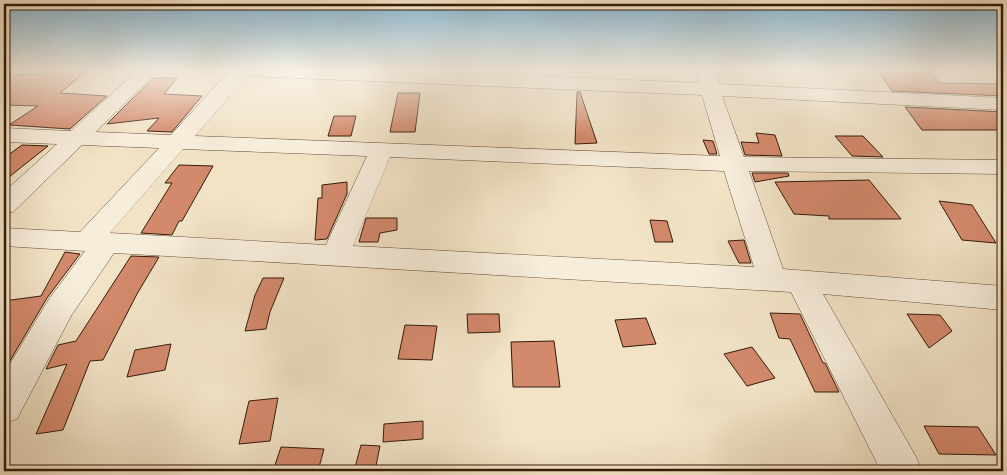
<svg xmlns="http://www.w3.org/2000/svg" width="1007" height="475" viewBox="0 0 1007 475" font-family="Cardo,serif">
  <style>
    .building { fill: #d3896c; stroke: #341a07 }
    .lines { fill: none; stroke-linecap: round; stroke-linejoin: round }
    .minor-casing { stroke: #644c37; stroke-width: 1 }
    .minor { fill: #f7eddb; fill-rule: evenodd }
  </style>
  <rect width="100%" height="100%" fill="#f2e3c7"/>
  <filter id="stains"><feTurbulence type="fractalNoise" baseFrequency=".004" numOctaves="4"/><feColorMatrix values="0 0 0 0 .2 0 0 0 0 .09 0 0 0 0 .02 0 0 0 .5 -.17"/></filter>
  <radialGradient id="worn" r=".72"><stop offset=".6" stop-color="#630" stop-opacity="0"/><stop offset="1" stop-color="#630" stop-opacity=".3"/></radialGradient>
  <!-- building -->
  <g class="building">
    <path d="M50 70H88L60 93 107 96 70 129 9 125 38 106 4 105V75L46 74Z"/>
    <path d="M877 70H928L940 83 1003 84V96L892 91Z"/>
    <path d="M153 78H177L164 94 202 96 172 132 147 131 159 118 107 124Z"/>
    <path d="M577 92H580L597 143 575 144Z"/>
    <path d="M398 93H420L415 132H390Z"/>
    <path d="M905 107 1003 112V130H922Z"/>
    <path d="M334 116H356L351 136H328Z"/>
    <path d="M756 133 775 135 782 156 745 155 741 142 759 143Z"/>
    <path d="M835 136H863L883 157 852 156Z"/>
    <path d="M703 140 713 141 717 154H709Z"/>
    <path d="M22 145 48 146 4 181V158Z"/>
    <path d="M179 165 213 166 182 221H179L172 235 141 233 172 183H165Z"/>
    <path d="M752 173H788L789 176 755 182Z"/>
    <path d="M869 180 901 219H829V216L794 214 775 182Z"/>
    <path d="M347 182V194L327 239 315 240 318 198H322V185Z"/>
    <path d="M939 201 972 205 996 243 962 240Z"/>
    <path d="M366 218H397V230L380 233 378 242H359Z"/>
    <path d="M650 220 667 221 673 242H655Z"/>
    <path d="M744 240 751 263H739L728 241Z"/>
    <path d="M65 252 80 254 47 298 4 371V301L41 296Z"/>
    <path d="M131 256 159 257 137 294 103 360 90 361 63 430 36 434 67 364 46 369 58 345 76 341Z"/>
    <path d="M263 278H284L270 312 266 329 245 331 255 295Z"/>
    <path d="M770 313 800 314 823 363H825L839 392H815L790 339 779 338Z"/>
    <path d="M467 314H499L500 332 468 333Z"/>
    <path d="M907 314 940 315 952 331 929 348Z"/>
    <path d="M646 318 656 344 623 347 615 320Z"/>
    <path d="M405 325 437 326 432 360 398 359Z"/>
    <path d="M554 341 560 387H513L511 342Z"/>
    <path d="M171 344 165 370 127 377 135 350Z"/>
    <path d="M752 347 775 378 747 386 724 354Z"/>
    <path d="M278 398 270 441 239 444 249 401Z"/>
    <path d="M423 421V439L383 442 384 424Z"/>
    <path d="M924 426 978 427 996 455 939 454Z"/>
    <path d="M361 445 380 446 375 471H354Z"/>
    <path d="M281 447 324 449 318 471H273Z"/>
  </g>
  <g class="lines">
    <defs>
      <path id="minor" d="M138 70H158L96 132 171 135 230 70H397L699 83 697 70H715L719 84 1003 98V110L722 96 744 157 1003 160V174L749 171 783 269 1003 286V310L823 294 916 457 922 471H881L791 292 114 253 71 316 17 419 4 423V374L49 299 85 251 4 246V228L80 232 159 148 82 145 13 212 4 214V192L57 144 4 142V128L71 131ZM247 76 702 95 720 156 195 136ZM183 149 367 156 326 245 110 233ZM390 157 724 171 754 267 353 246Z"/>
    </defs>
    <!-- minor casing -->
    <use href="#minor" class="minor-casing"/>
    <!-- minor -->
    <use href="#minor" class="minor"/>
  </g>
  <!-- sky -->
  <linearGradient id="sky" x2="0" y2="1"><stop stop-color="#89b8d3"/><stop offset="0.51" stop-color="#f9f2e6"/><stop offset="1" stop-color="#f9f2e6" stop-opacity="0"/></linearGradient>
  <rect width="1007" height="137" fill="url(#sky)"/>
  <!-- margin -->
  <rect width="1007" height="475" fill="none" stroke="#f2e3c7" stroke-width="20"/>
  <rect x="5" y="5" width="997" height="465" fill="none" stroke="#341a07" stroke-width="2.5"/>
  <rect x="10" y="10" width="987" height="455" fill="none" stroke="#341a07"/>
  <rect width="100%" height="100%" filter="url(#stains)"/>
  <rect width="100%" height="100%" fill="url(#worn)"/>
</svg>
